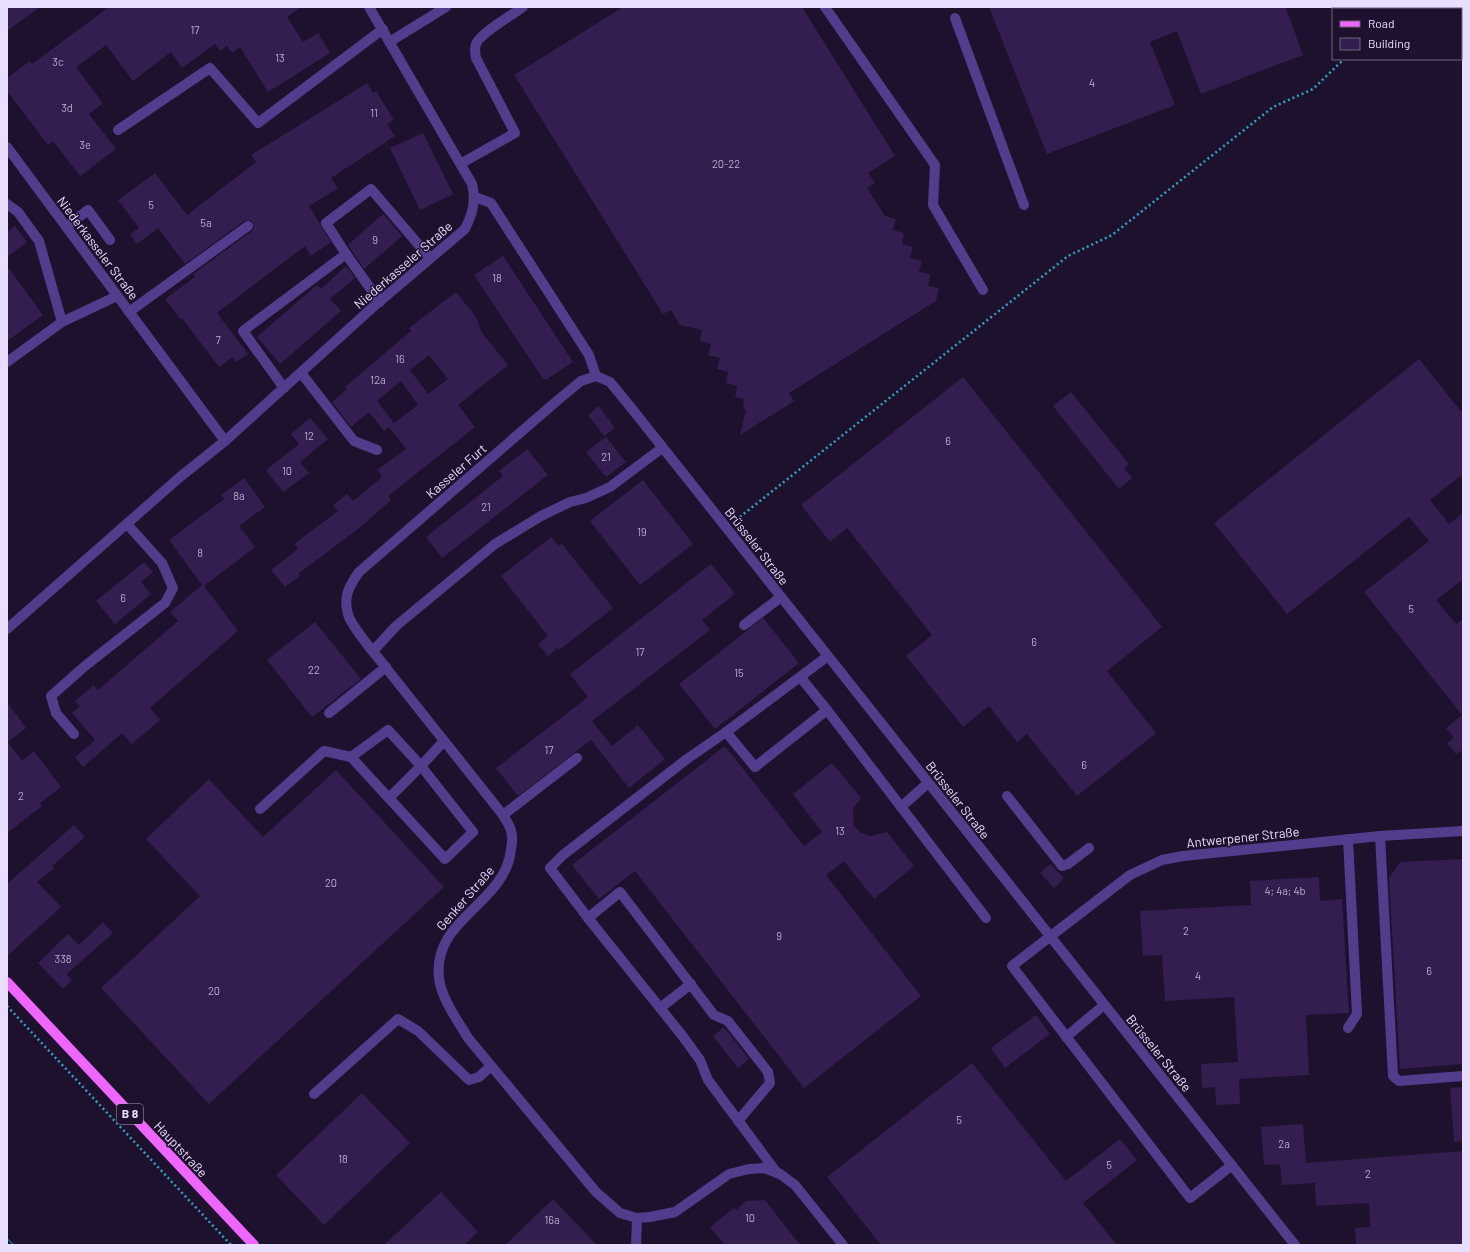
<svg xmlns="http://www.w3.org/2000/svg" width="1470" height="1252" viewBox="0 0 1470 1252" font-family="Barlow,sans-serif">
  <style>
    .building { fill: #341d4f; fill-rule: evenodd }
    .lines { fill: none; stroke-linecap: round; stroke-linejoin: round }
    .path { stroke: #2fa4c2; stroke-width: 2.5; stroke-dasharray: 2 3; stroke-linecap: butt }
    .minor { stroke: #543c8d; stroke-width: 10 }
    .major { stroke: #ee65ff; stroke-width: 10 }
    .rail-casing { stroke: #0aa6ff; stroke-width: 4.5 }
    .rail { stroke: #1e112e; stroke-width: 3; stroke-dasharray: 9; stroke-linecap: butt }
    .labels { text-anchor: middle; stroke-width: 3; stroke-linejoin: round; paint-order: stroke }
    .number-label { font-size: 11px; fill: #bcaed3 }
    .shield { fill: #1e112e; stroke: #ada0c0; stroke-width: 1 }
    .shield-label { font-size: 12px; font-weight: bold; fill: #eadeff }
    .street-label { font-size: 13px; fill: #eadeff; stroke: #1e112e }
  </style>
  <rect width="100%" height="100%" fill="#1e112e"/>
  <!-- building -->
  <g class="building">
    <path d="M7 7H40L7 31Z"/>
    <path d="M109 7H301L287 17 303 42 318 33 330 53 268 92 240 47 232 53 227 46 220 51 215 44 182 68 171 52 133 81 106 45 76 67 103 103 89 114 116 149 80 176 53 141 48 145 7 91V78L30 61 32 64Z"/>
    <path d="M623 7H802L895 156 868 173 875 183 867 188 885 216 896 219 893 230 904 233 902 244 913 247 910 258 922 261 919 272 930 274 928 286 939 288 936 301 789 393 794 401 740 435 746 409H743L744 399 735 397 737 386 726 383 728 372 717 369 720 358 708 355 711 344 700 341 702 330 680 325 671 310 663 314 514 75Z"/>
    <path d="M989 7H1280L1286 8 1303 55 1201 94 1177 31 1150 42 1175 105 1047 154Z"/>
    <path d="M367 83 373 93 376 91 394 120 387 124 395 136 331 178 338 188 309 206 331 242 311 256 305 246 217 313 248 354 236 362 233 357 219 367 182 318 181 320 165 299 195 277 193 274 252 231 254 228 253 223 250 220 244 221 185 264 158 228 137 244 130 234 139 228 118 200 155 173 187 215 256 162 251 155Z"/>
    <path d="M423 133 453 194 420 210 390 148Z"/>
    <path d="M383 214 402 236 364 269 348 245Z"/>
    <path d="M15 226 27 242 7 257V232Z"/>
    <path d="M503 256 573 362 547 379H543L474 275Z"/>
    <path d="M7 266 43 315 7 341Z"/>
    <path d="M346 266 355 278 330 299 341 311 280 364 257 337 317 285 321 289Z"/>
    <path d="M456 292 476 317 482 333 508 365 458 405 475 427 388 496 391 500 358 529 298 574 300 576 285 587 271 570 298 549 294 544 338 511 333 505 347 494 353 501 382 477 377 470 406 449 389 427 394 423 384 431 369 412 351 427 332 402 347 389 345 387 411 331 409 328ZM429 355 448 379 428 394 410 370ZM401 381 418 405 394 423 377 401Z"/>
    <path d="M1419 359 1463 414V474L1430 500 1449 524 1463 513V579L1436 600 1456 624 1463 619V750L1456 754 1447 743 1454 738 1446 728 1462 715 1364 592 1429 541 1409 517 1287 614 1214 523Z"/>
    <path d="M963 377 1162 627 1107 671 1156 733 1077 796 1027 734 1017 742 989 706 963 727 906 656 932 635 847 528 830 542 801 505Z"/>
    <path d="M1071 392 1129 464 1124 468 1132 478 1119 489 1053 406Z"/>
    <path d="M599 406 615 428 604 436 588 415Z"/>
    <path d="M310 418 328 439 300 462 309 473 283 492 266 470 299 444 291 434Z"/>
    <path d="M606 437 626 462 606 477 586 452Z"/>
    <path d="M527 449 548 475 442 558 426 537 503 476 499 471Z"/>
    <path d="M244 478 265 507 239 526 255 547 204 586 238 631 150 708 160 720 132 744 122 733 83 767 75 757 95 740 72 713 80 706 75 701 94 685 98 690 178 621 170 612 202 585 169 540 224 499 221 495Z"/>
    <path d="M643 480 693 544 640 585 590 521Z"/>
    <path d="M551 537 559 546 562 544 613 608 559 650 558 648 548 656 538 644 548 636 501 576Z"/>
    <path d="M144 562 153 572 141 582 151 594 115 624 96 601Z"/>
    <path d="M711 564 735 594 702 620 710 630 592 721 612 746 638 725 665 759 629 788 591 740 518 796 496 768 588 697 570 674Z"/>
    <path d="M763 618 799 663 715 729 679 684Z"/>
    <path d="M315 622 361 679 312 717 267 660Z"/>
    <path d="M7 702 26 728 8 742 22 761 34 751 61 787 40 803 42 806 7 833Z"/>
    <path d="M725 746 804 846 822 832 793 794 832 763 861 798 853 809 854 826 860 832 870 836 887 832 914 866 874 899 844 861 826 875 921 996 804 1088 635 871 599 899 572 865Z"/>
    <path d="M336 770 444 887 209 1104 101 988 200 896 146 839 209 779 263 837Z"/>
    <path d="M74 825 85 837 52 866 54 868 37 882 61 907 7 956V884Z"/>
    <path d="M1463 859V1064L1400 1069 1389 878 1400 862Z"/>
    <path d="M1050 864 1064 878 1054 888 1040 873Z"/>
    <path d="M1319 877 1320 901 1342 899 1349 1013 1306 1015 1309 1075 1239 1079 1240 1104 1216 1105 1215 1087 1202 1088 1201 1064 1238 1062 1234 997 1165 1001 1162 955 1143 956 1140 911 1251 905 1250 881Z"/>
    <path d="M103 922 113 933 67 974 72 980 63 989 38 963 68 934 79 945Z"/>
    <path d="M1036 1015 1050 1034 1005 1068 991 1048Z"/>
    <path d="M724 1027 749 1059 738 1068 713 1036Z"/>
    <path d="M972 1063 1066 1181 1120 1139 1137 1160 1083 1203 1117 1245H881L827 1177Z"/>
    <path d="M1463 1087V1141L1454 1142 1450 1088Z"/>
    <path d="M362 1093 410 1143 324 1225 276 1175Z"/>
    <path d="M1303 1124 1306 1163 1463 1151V1245H1356L1355 1228 1370 1227 1369 1203 1316 1206 1315 1183 1282 1185 1280 1164 1264 1165 1261 1127Z"/>
    <path d="M441 1192 478 1232 464 1245H384Z"/>
    <path d="M553 1199 597 1245H505Z"/>
    <path d="M765 1200 800 1245H725L710 1227 734 1208 736 1210 746 1201Z"/>
  </g>
  <g class="lines">
    <!-- path -->
    <g class="path">
      <path d="M1394 9 1396 7"/>
      <path d="M736 520 1068 256 1112 235 1273 107 1313 89 1344 59"/>
      <path d="M7 1006 231 1245"/>
    </g>
    <!-- minor -->
    <g class="minor">
      <path d="M825 7 935 165 933 205 983 290"/>
      <path d="M955 18 1024 205"/>
      <path d="M391 41 446 7"/>
      <path d="M118 130 210 68 258 123 383 29"/>
      <path d="M7 147 225 441"/>
      <path d="M462 163 515 133 476 58C475 52 474 47 477 42 485 30 511 16 523 7"/>
      <path d="M475 197 491 203 589 355 596 376"/>
      <path d="M7 204 18 212 39 241 62 322"/>
      <path d="M66 227 88 210 110 240"/>
      <path d="M346 254 326 223 371 189 430 258"/>
      <path d="M129 312 248 226"/>
      <path d="M7 362 62 322 117 296"/>
      <path d="M301 373 354 441 377 450"/>
      <path d="M596 376 581 381 558 400 359 572C349 586 343 597 348 614 350 625 375 654 383 664 423 714 463 765 503 815 506 820 510 826 511 831 513 837 512 844 511 849 506 904 432 918 439 978 441 998 458 1021 468 1038L596 1192 620 1213 637 1218 650 1217 675 1212 729 1174 749 1169 764 1168 780 1174 795 1185 843 1245"/>
      <path d="M596 376 610 382 629 405 1295 1245"/>
      <path d="M284 388 243 331 346 254 380 302"/>
      <path d="M744 625 781 597"/>
      <path d="M7 629 180 477 225 441 372 308 465 229C473 213 476 200 472 184L369 7"/>
      <path d="M373 651 396 626 495 544 541 516 570 502 586 498 610 487 662 448"/>
      <path d="M801 678 827 710 755 767 726 732 828 656"/>
      <path d="M827 710 986 918"/>
      <path d="M329 713 386 667"/>
      <path d="M726 732 687 759 563 855 550 868 588 918 681 1034 700 1060 708 1080 777 1173"/>
      <path d="M74 734 56 713 51 696 85 666 165 603 173 588 162 563 127 524"/>
      <path d="M1007 796 1062 866 1068 864 1089 848"/>
      <path d="M389 798 421 766 473 832 445 859 351 757 388 730 421 766 444 741"/>
      <path d="M901 807 928 783"/>
      <path d="M260 809 324 751 351 757"/>
      <path d="M503 815 577 758"/>
      <path d="M1380 836 1393 1076 1399 1081 1463 1076"/>
      <path d="M1348 839 1357 1014 1348 1028"/>
      <path d="M588 918 620 892 714 1015 728 1021 768 1072 770 1083 738 1121"/>
      <path d="M660 1008 691 984"/>
      <path d="M1066 1037 1104 1005"/>
      <path d="M314 1094 398 1019 418 1031 469 1080 479 1077 491 1066"/>
      <path d="M1232 1165 1190 1198 1012 966 1130 875 1162 860 1183 856 1380 836 1463 831"/>
      <path d="M636 1245 637 1218"/>
    </g>
    <!-- major -->
    <path class="major" d="M7 982 254 1245"/>
    <defs>
      <path id="rail" d="M7 1241 11 1245"/>
    </defs>
    <!-- rail casing -->
    <use href="#rail" class="rail-casing"/>
    <!-- rail -->
    <use href="#rail" class="rail"/>
  </g>
  <g class="labels">
    <!-- number labels -->
    <g class="number-label">
      <text x="195" y="34">17</text>
      <text x="280" y="62">13</text>
      <text x="58" y="66">3c</text>
      <text x="1092" y="87">4</text>
      <text x="67" y="112">3d</text>
      <text x="374" y="117">11</text>
      <text x="85" y="149">3e</text>
      <text x="726" y="168">20-22</text>
      <text x="151" y="209">5</text>
      <text x="206" y="227">5a</text>
      <text x="375" y="244">9</text>
      <text x="497" y="282">18</text>
      <text x="218" y="344">7</text>
      <text x="400" y="363">16</text>
      <text x="378" y="384">12a</text>
      <text x="309" y="440">12</text>
      <text x="948" y="445">6</text>
      <text x="606" y="461">21</text>
      <text x="287" y="475">10</text>
      <text x="239" y="500">8a</text>
      <text x="486" y="511">21</text>
      <text x="642" y="536">19</text>
      <text x="200" y="557">8</text>
      <text x="123" y="602">6</text>
      <text x="1411" y="613">5</text>
      <text x="1034" y="646">6</text>
      <text x="640" y="656">17</text>
      <text x="314" y="674">22</text>
      <text x="739" y="677">15</text>
      <text x="549" y="754">17</text>
      <text x="1084" y="769">6</text>
      <text x="21" y="800">2</text>
      <text x="840" y="835">13</text>
      <text x="331" y="887">20</text>
      <text x="1285" y="895">4; 4a; 4b</text>
      <text x="1186" y="935">2</text>
      <text x="779" y="940">9</text>
      <text x="63" y="963">338</text>
      <text x="1429" y="975">6</text>
      <text x="1198" y="980">4</text>
      <text x="214" y="995">20</text>
      <text x="959" y="1124">5</text>
      <text x="1284" y="1148">2a</text>
      <text x="343" y="1163">18</text>
      <text x="1109" y="1169">5</text>
      <text x="1368" y="1178">2</text>
      <text x="750" y="1222">10</text>
      <text x="552" y="1224">16a</text>
    </g>
    <!-- shield labels -->
    <rect class="shield" x="117" y="1104" width="26" height="20" rx="3"/>
    <g class="shield-label">
      <text x="130" y="1118">B 8</text>
    </g>
    <!-- street labels -->
    <g class="street-label">
      <text transform="translate(98 248) rotate(53)" y="5">Niederkasseler Straße</text>
      <text transform="translate(403 265) rotate(-41)" y="5">Niederkasseler Straße</text>
      <text transform="translate(456 471) rotate(-41)" y="5">Kasseler Furt</text>
      <text transform="translate(757 546) rotate(52)" y="5">Brüsseler Straße</text>
      <text transform="translate(958 800) rotate(52)" y="5">Brüsseler Straße</text>
      <text transform="translate(1243 837) rotate(-6)" y="5">Antwerpener Straße</text>
      <text transform="translate(465 898) rotate(-49)" y="5">Genker Straße</text>
      <text transform="translate(1159 1053) rotate(51)" y="5">Brüsseler Straße</text>
      <text transform="translate(181 1149) rotate(47)" y="5">Hauptstraße</text>
    </g>
  </g>
  <!-- border -->
  <rect width="1470" height="1252" fill="none" stroke="#eadeff" stroke-width="16"/>
  <!-- legend -->
  <rect x="1332" y="8" width="130" height="52" fill="#1e112e" stroke="#706382"/>
  <rect x="1340" y="21" width="20" height="6" fill="#ee65ff" stroke="#706382"/>
  <text x="1368" y="28" font-size="12" fill="#eadeff">Road</text>
  <rect x="1340" y="38" width="20" height="12" fill="#341d4f" stroke="#706382"/>
  <text x="1368" y="48" font-size="12" fill="#eadeff">Building</text>
</svg>
